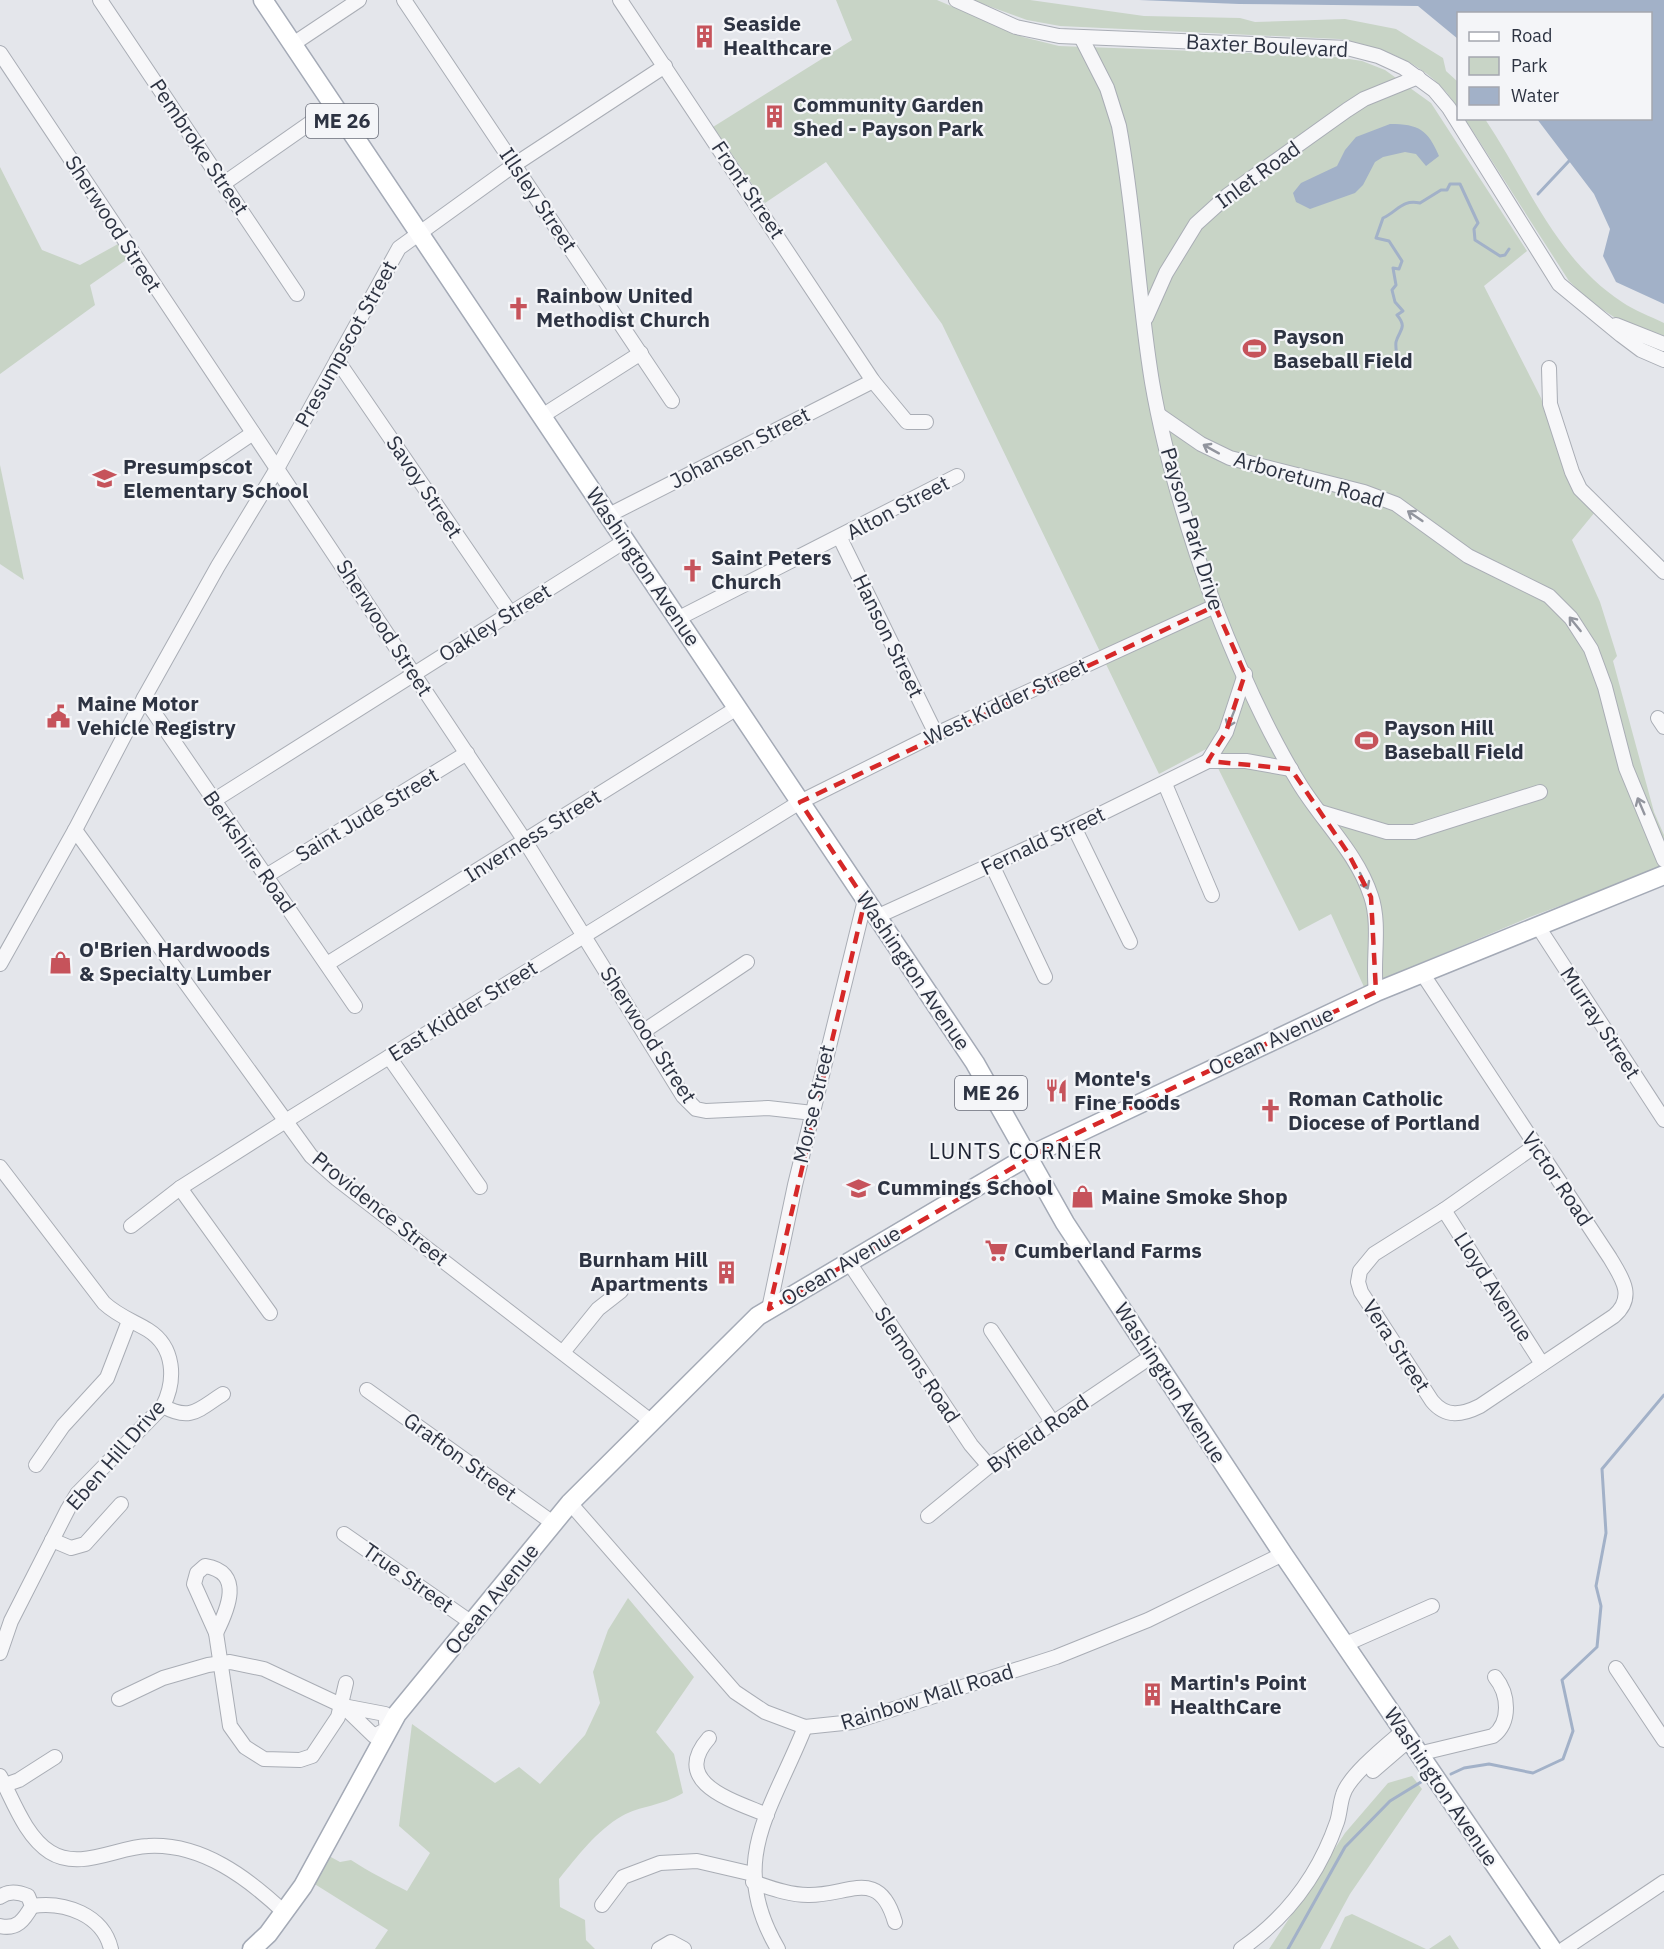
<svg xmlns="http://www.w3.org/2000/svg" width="1664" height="1949" viewBox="0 0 1664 1949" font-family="'IBM Plex Sans',sans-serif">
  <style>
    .green { fill: #c8d4c6 }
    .water { fill: #a2b1c8 }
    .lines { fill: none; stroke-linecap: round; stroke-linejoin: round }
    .stream { stroke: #a2b1c8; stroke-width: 3 }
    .minor-casing { stroke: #a9adb5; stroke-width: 16 }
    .major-casing { stroke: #a4aab6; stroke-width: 21 }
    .minor { stroke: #f7f7f9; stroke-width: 14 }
    .major { stroke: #fff; stroke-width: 18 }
    .oneway { stroke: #92959e }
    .marked { fill: none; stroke: #d62828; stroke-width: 4.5; stroke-dasharray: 12 8; stroke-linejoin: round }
    .labels { text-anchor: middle; stroke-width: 4.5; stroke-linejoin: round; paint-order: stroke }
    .shield { fill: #f4f5f8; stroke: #696d79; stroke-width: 1.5 }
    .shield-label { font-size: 20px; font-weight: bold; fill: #2d3342 }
    .poi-label { font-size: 21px; font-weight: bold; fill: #2d3342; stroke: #f4f5f8; text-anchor: start }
    .street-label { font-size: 21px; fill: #2d3342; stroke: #f4f5f8 }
    .neighbourhood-label { font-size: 22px; letter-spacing: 1.5px; fill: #1f2433; stroke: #f4f5f8 }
  </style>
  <rect width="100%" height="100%" fill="#e4e6eb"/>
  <!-- green -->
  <g class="green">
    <path d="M836 0H937L1023 37 1059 46 1330 56 1362 61 1385 70 1431 103 1527 251 1484 286 1541 398 1570 485 1595 512 1572 540 1600 602 1617 656 1613 661 1654 812 1664 835V867L1530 917 1364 987 1331 914 1299 931 1208 748 1159 774 942 324 826 162 765 203 713 127 852 40Z"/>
    <path d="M972 0H1030L1144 16 1240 18 1255 22 1345 19 1396 29 1443 58 1446 71 1458 82V108C1431 65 1387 48 1339 39L1060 26 1027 20Z"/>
    <path d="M1465 119H1485C1528 183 1555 258 1622 302 1635 311 1650 316 1664 323V342C1628 327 1596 309 1569 281Z"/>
    <path d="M0 167 42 250 80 265 118 244 129 258 90 285 95 305 0 374Z"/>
    <path d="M0 465 24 580 0 564Z"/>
    <path d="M628 1598 694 1677 656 1732 674 1754 683 1793C662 1806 639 1806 622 1816 597 1830 577 1857 559 1879L560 1907 585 1920 586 1940 595 1949H375L388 1930 313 1883 329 1856 340 1862 351 1860C369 1872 388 1881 407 1891L430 1853 399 1826 412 1724 495 1783 519 1767 540 1784 585 1735 600 1703 593 1672 608 1630Z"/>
    <path d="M1412 1776 1422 1789 1350 1894 1320 1949H1269L1345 1833 1388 1783Z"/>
    <path d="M1352 1914 1426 1949H1330L1345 1917Z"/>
    <path d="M1450 1935 1459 1949H1429Z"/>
  </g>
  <!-- water -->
  <g class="water">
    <path d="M1139 0H1664V304L1616 282 1603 256 1610 229 1594 194 1537 119 1650 118V14H1458V39L1418 6 1239 4Z"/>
    <path d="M1390 124C1419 124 1428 130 1439 156L1426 166 1416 154 1405 152 1383 157 1375 162 1363 185 1355 193 1310 209 1296 202 1293 193 1301 183 1337 166 1345 150 1356 137Z"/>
  </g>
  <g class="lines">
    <!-- stream -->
    <g class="stream">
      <path d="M1538 194 1569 161"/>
      <path d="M1397 363C1398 356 1395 349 1396 342 1399 330 1408 328 1397 315L1403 311 1395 302 1392 290 1396 285 1393 268 1399 269 1402 261 1389 241 1376 238 1383 218C1398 211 1402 199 1420 203L1441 190H1447L1450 184H1460L1478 223 1474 229 1475 240 1500 256 1505 255 1509 249"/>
      <path d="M1451 1774 1464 1768 1489 1764 1533 1773 1563 1759 1573 1731 1562 1680 1597 1647 1601 1606 1596 1586 1606 1533 1602 1469 1664 1395"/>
      <path d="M1288 1949 1345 1847 1390 1801 1421 1782"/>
    </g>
    <defs>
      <g id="minor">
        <path d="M100 0 297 294"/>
        <path d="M404 0 672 401"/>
        <path d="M620 0 873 381 907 422H926"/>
        <path d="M956 0 1016 27 1059 36 1347 48 1378 56 1404 68 1434 90 1449 108 1559 284 1621 335 1641 350 1664 360"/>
        <path d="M1081 37 1107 88 1119 126C1135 211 1138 297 1152 382 1165 458 1188 532 1214 604 1236 661 1267 731 1299 783 1322 821 1357 853 1371 896 1381 925 1372 961 1376 992"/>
        <path d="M293 44 359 0"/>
        <path d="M0 53 525 841 683 1096 696 1109 706 1111 768 1108 813 1113"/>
        <path d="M223 184 333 107"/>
        <path d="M1146 318 1166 273 1196 224 1228 195 1347 110 1364 99 1418 77"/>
        <path d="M1616 325 1664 344"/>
        <path d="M337 360 511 614"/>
        <path d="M1549 368 1550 404 1572 472 1580 489 1664 572"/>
        <path d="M1159 415 1201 444 1230 458 1364 492 1396 504 1468 556 1549 596 1571 618 1591 649 1605 687 1626 768 1664 860"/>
        <path d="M542 416 641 353"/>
        <path d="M203 467 253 433"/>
        <path d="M607 516 873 381"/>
        <path d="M840 538 936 734"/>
        <path d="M677 619 957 476"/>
        <path d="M144 698 355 1006"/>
        <path d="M1658 718 1664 727"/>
        <path d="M1208 761 1226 732 1245 674"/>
        <path d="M1165 784 1212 895"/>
        <path d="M213 801 625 541"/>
        <path d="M1320 812 1387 832H1414L1540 792"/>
        <path d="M1074 827 1130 942"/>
        <path d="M75 830 311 1156 337 1179 652 1422"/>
        <path d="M992 865 1045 977"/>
        <path d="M266 876 467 753"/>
        <path d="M876 917 1074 827 1208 761H1246L1291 769"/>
        <path d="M1537 925 1664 1120"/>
        <path d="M0 964 75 830 144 698 218 566 278 467 399 248 514 165 665 66"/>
        <path d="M327 964 737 708"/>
        <path d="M1422 973 1610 1258C1622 1278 1636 1297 1614 1316L1480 1406C1462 1415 1446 1418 1432 1401L1361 1292 1358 1282 1360 1271 1374 1254 1444 1210 1535 1146"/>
        <path d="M644 1031 747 962"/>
        <path d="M389 1057 480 1187"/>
        <path d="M0 1167 104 1303C118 1316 133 1321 148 1330 175 1347 176 1380 163 1406L77 1494 68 1509 11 1621 0 1653"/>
        <path d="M180 1188 270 1313"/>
        <path d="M1444 1210 1542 1364"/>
        <path d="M131 1226 180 1188 284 1122 800 802 936 734 1215 606"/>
        <path d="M848 1261 971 1445 989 1466"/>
        <path d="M769 1309 795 1185 865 900"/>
        <path d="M991 1330 1053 1423"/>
        <path d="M564 1351 598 1309 621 1291"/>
        <path d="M367 1390 553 1523"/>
        <path d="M163 1406C191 1422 199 1409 223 1394"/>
        <path d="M36 1465 63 1426 107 1378 129 1321"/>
        <path d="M570 1503 735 1692 765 1712 805 1727 853 1722 1056 1657 1148 1620 1283 1554"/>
        <path d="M928 1516 989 1466 1152 1356"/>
        <path d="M344 1534 472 1623"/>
        <path d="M52 1540 71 1548 85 1544 121 1504"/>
        <path d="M205 1566C244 1572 228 1609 216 1633L194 1584 197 1573Z"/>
        <path d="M216 1633 230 1726 245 1747 264 1759 300 1760 312 1756 338 1717 346 1683"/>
        <path d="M1346 1644 1432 1606"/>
        <path d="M1616 1668 1664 1740"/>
        <path d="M119 1699 163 1678 208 1665 230 1662 264 1669 343 1706 385 1714 387 1729 374 1736 343 1706"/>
        <path d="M709 1738C669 1783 734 1801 767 1815"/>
        <path d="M1418 1754 1493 1736C1511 1722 1509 1694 1495 1677"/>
        <path d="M1373 1771 1409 1740"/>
        <path d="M0 1776C13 1800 25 1836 50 1852 80 1871 117 1847 148 1846 202 1843 248 1878 285 1913"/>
        <path d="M5 1785 19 1780 55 1757"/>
        <path d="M753 1882C771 1888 789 1895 808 1895 848 1896 879 1866 895 1922"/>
        <path d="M0 1897C9 1890 19 1892 28 1896L32 1906C24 1920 17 1930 0 1926"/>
        <path d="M602 1905 623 1877 660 1863 697 1861 753 1874"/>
        <path d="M32 1906C65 1901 103 1915 111 1949"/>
        <path d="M659 1949 671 1942 684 1949"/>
        <path d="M778 1949C726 1861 772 1810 805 1727"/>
        <path d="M1241 1949C1286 1918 1319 1874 1337 1822 1340 1813 1340 1803 1343 1795 1348 1776 1388 1744 1403 1731"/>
        <path d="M1564 1949 1664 1882"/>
      </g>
      <g id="major">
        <path d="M263 0 975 1063 1065 1223 1283 1554 1552 1949"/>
        <path d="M252 1949 268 1934 303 1886 397 1714 570 1503 758 1316 1027 1157 1376 992 1664 875"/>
      </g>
    </defs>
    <!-- minor casing -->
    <use href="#minor" class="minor-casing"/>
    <!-- major casing -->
    <use href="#major" class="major-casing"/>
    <!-- minor -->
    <use href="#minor" class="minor"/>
    <!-- major -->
    <use href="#major" class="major"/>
  </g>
  <!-- one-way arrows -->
  <defs><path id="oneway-shaft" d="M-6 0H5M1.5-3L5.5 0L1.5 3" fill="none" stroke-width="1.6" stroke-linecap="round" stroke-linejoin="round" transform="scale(1.5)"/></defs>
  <g class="oneway">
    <use href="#oneway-shaft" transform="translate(1211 449) rotate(-151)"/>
    <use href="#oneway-shaft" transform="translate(1415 516) rotate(-146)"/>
    <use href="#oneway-shaft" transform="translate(1575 624) rotate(-129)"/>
    <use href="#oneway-shaft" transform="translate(1231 719) rotate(112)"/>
    <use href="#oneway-shaft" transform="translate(1641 806) rotate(-113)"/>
    <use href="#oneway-shaft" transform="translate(1364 881) rotate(64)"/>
  </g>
  <!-- marked area -->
  <path class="marked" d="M1215 606 1245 674 1226 732 1208 761 1291 769 1348 853 1371 897 1376 992 1052 1145 769 1309 865 900 800 802Z"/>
  <!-- icons -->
  <defs>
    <symbol id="building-bare" viewBox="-9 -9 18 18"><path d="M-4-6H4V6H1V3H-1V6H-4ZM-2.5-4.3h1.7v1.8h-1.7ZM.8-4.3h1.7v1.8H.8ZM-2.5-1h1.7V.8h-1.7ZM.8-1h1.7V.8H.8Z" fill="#c6535b" stroke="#f4f5f8" stroke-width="2.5" paint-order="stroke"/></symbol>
    <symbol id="church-bare" viewBox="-9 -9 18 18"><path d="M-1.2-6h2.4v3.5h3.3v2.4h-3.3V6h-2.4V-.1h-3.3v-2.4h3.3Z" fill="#c6535b" stroke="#f4f5f8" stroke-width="2.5" paint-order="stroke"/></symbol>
    <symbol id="stadium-bare" viewBox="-9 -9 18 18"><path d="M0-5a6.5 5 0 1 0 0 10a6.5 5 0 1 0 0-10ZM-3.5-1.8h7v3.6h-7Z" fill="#c6535b" stroke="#f4f5f8" stroke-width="2.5" paint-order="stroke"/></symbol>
    <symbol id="school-bare" viewBox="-9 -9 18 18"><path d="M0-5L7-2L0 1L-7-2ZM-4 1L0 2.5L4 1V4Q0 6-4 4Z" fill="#c6535b" stroke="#f4f5f8" stroke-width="2.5" paint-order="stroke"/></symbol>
    <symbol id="civic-bare" viewBox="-9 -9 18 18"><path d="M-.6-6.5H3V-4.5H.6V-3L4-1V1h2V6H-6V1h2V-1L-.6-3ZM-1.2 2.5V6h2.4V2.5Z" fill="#c6535b" stroke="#f4f5f8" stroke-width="2.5" paint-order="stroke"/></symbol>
    <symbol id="shop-bare" viewBox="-9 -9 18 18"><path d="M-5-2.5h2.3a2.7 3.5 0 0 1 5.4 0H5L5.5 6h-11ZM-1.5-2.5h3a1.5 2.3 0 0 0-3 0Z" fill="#c6535b" stroke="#f4f5f8" stroke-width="2.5" paint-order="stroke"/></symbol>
    <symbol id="restaurant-bare" viewBox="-9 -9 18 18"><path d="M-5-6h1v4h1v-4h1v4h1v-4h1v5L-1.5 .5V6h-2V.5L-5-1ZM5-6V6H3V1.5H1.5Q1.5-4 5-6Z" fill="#c6535b" stroke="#f4f5f8" stroke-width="2.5" paint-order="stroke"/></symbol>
    <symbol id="supermarket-bare" viewBox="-9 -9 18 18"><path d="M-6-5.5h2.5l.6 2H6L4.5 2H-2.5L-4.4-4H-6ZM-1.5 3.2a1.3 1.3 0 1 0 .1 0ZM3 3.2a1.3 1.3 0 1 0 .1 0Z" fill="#c6535b" stroke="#f4f5f8" stroke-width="2.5" paint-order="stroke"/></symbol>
  </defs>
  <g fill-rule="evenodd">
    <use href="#building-bare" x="688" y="20" width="33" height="33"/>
    <use href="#building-bare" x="758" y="100" width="33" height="33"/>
    <use href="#church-bare" x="502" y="292" width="33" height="33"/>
    <use href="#stadium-bare" x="1238" y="332" width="33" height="33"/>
    <use href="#school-bare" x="88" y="462" width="33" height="33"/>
    <use href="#church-bare" x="676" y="554" width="33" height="33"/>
    <use href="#civic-bare" x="42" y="700" width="33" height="33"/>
    <use href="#stadium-bare" x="1350" y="724" width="33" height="33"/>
    <use href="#shop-bare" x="44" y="946" width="33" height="33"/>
    <use href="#restaurant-bare" x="1040" y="1074" width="33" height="33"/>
    <use href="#church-bare" x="1254" y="1094" width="33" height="33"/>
    <use href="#school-bare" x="842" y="1172" width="33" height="33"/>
    <use href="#shop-bare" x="1066" y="1180" width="33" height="33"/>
    <use href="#supermarket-bare" x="980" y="1234" width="33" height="33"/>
    <use href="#building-bare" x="710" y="1256" width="33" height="33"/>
    <use href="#building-bare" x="1136" y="1678" width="33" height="33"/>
  </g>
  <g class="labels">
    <!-- shield labels -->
    <g class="shield">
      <rect x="306" y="104" width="72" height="34" rx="4.5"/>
      <rect x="955" y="1076" width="72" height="34" rx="4.5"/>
    </g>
    <g class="shield-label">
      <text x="342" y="128">ME 26</text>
      <text x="991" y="1100">ME 26</text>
    </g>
    <!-- poi labels -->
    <g class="poi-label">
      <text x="723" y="31">Seaside<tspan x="723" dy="24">Healthcare</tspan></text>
      <text x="793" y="112">Community Garden<tspan x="793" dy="24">Shed - Payson Park</tspan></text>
      <text x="536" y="303">Rainbow United<tspan x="536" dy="24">Methodist Church</tspan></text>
      <text x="1273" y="344">Payson<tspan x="1273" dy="24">Baseball Field</tspan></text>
      <text x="123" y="474">Presumpscot<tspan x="123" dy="24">Elementary School</tspan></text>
      <text x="711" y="565">Saint Peters<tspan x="711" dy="24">Church</tspan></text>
      <text x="77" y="711">Maine Motor<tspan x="77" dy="24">Vehicle Registry</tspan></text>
      <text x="1384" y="735">Payson Hill<tspan x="1384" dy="24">Baseball Field</tspan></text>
      <text x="79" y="957">O'Brien Hardwoods<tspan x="79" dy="24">&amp; Specialty Lumber</tspan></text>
      <text x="1074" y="1086">Monte's<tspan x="1074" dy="24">Fine Foods</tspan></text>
      <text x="1288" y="1106">Roman Catholic<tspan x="1288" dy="24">Diocese of Portland</tspan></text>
      <text x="877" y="1195">Cummings School</text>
      <text x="1101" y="1204">Maine Smoke Shop</text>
      <text x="1014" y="1258">Cumberland Farms</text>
      <text x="708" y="1267" text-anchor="end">Burnham Hill<tspan x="708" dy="24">Apartments</tspan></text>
      <text x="1170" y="1690">Martin's Point<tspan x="1170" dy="24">HealthCare</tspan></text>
    </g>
    <!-- street labels -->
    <g class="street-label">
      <text transform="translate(1267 46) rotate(3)" y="7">Baxter Boulevard</text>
      <text transform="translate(199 147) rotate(56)" y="7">Pembroke Street</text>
      <text transform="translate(1258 175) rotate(-36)" y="7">Inlet Road</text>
      <text transform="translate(748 190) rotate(56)" y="7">Front Street</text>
      <text transform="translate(538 200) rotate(56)" y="7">Illsley Street</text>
      <text transform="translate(113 224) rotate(57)" y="7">Sherwood Street</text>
      <text transform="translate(346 344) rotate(-61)" y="7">Presumpscot Street</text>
      <text transform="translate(740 448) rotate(-27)" y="7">Johansen Street</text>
      <text transform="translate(1309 480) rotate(16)" y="7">Arboretum Road</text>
      <text transform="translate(424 487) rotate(56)" y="7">Savoy Street</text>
      <text transform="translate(898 508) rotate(-28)" y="7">Alton Street</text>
      <text transform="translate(1192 529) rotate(73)" y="7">Payson Park Drive</text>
      <text transform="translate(643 567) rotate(56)" y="7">Washington Avenue</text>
      <text transform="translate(495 623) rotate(-32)" y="7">Oakley Street</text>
      <text transform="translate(384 628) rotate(57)" y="7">Sherwood Street</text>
      <text transform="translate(888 636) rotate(64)" y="7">Hanson Street</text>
      <text transform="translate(1006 702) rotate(-25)" y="7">West Kidder Street</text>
      <text transform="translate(367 815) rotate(-31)" y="7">Saint Jude Street</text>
      <text transform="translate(533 836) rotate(-32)" y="7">Inverness Street</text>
      <text transform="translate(1043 841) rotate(-25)" y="7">Fernald Street</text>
      <text transform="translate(249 852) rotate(55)" y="7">Berkshire Road</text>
      <text transform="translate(913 971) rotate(56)" y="7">Washington Avenue</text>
      <text transform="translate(463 1011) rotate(-32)" y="7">East Kidder Street</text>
      <text transform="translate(1600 1023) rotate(57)" y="7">Murray Street</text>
      <text transform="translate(648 1035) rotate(57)" y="7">Sherwood Street</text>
      <text transform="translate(1271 1041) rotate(-25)" y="7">Ocean Avenue</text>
      <text transform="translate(814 1104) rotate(-77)" y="7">Morse Street</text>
      <text transform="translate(1557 1179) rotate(56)" y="7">Victor Road</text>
      <text transform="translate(380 1209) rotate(39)" y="7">Providence Street</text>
      <text transform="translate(841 1266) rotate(-31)" y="7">Ocean Avenue</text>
      <text transform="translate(1493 1287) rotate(57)" y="7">Lloyd Avenue</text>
      <text transform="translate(1396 1346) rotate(57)" y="7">Vera Street</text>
      <text transform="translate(917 1365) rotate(56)" y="7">Slemons Road</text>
      <text transform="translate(1170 1383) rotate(57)" y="7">Washington Avenue</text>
      <text transform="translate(1038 1434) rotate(-35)" y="7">Byfield Road</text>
      <text transform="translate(116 1455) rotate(-49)" y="7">Eben Hill Drive</text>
      <text transform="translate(460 1457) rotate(36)" y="7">Grafton Street</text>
      <text transform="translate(408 1578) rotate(35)" y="7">True Street</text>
      <text transform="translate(492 1599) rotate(-51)" y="7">Ocean Avenue</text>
      <text transform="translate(927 1697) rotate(-17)" y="7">Rainbow Mall Road</text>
      <text transform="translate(1441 1787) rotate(56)" y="7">Washington Avenue</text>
    </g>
    <!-- neighbourhood labels -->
    <g class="neighbourhood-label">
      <text x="1016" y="1159">LUNTS CORNER</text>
    </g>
  </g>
  <!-- legend -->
  <rect x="1457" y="12" width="195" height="108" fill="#f4f5f8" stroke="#a4a7af" stroke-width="1.5"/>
  <rect x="1469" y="32" width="30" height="9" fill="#ffffff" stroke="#a4a7af" stroke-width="1.5"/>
  <text x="1511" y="42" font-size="18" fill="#2d3342">Road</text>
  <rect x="1469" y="57" width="30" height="18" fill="#c8d4c6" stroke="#a4a7af" stroke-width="1.5"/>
  <text x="1511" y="72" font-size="18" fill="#2d3342">Park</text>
  <rect x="1469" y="87" width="30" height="18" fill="#a2b1c8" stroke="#a4a7af" stroke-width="1.5"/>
  <text x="1511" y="102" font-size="18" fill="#2d3342">Water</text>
</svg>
